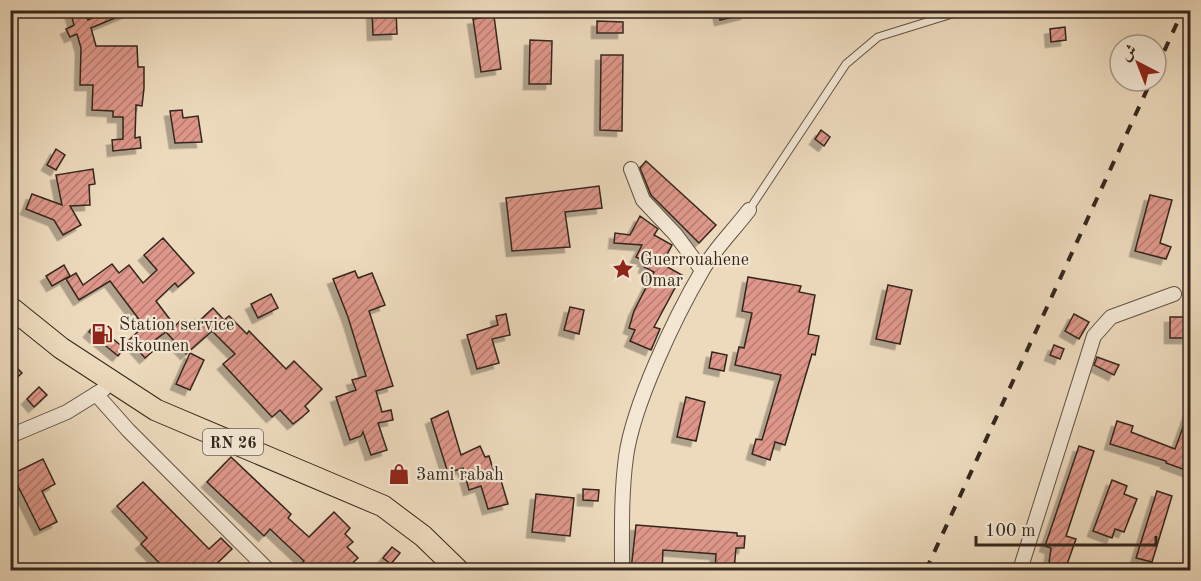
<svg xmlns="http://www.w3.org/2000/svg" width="1201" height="581" viewBox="0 0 1201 581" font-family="'Old Standard TT',Amiri,serif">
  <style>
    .building { fill: url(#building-hatch); stroke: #34261c; stroke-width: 1.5; filter: url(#shadow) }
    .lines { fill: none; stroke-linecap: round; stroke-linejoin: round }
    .lane-casing { stroke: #625344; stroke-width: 9 }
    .street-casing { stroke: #625344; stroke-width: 16 }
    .primary-casing { stroke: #34261c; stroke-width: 23 }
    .lane { stroke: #f3e7d4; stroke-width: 7 }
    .street { stroke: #f3e7d4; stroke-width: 14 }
    .primary { stroke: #eddabd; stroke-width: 21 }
    .rail { stroke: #34261c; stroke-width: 4; stroke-dasharray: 10 10; stroke-linecap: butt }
    .labels { text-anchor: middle; stroke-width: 4.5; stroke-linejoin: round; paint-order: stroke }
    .shield { fill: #f3e7d4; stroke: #6d6053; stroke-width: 1.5 }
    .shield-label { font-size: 16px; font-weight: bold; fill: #34261c }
    .poi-label { font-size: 18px; fill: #34261c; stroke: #f3e7d4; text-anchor: start }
  </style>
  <defs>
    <pattern id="building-hatch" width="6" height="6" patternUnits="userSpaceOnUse" patternTransform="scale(1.5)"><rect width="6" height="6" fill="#de978a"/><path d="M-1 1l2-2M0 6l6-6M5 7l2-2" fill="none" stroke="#b57b70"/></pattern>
    <filter id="shadow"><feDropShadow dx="-5.5" dy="5.5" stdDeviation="0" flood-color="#0004"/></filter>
  </defs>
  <rect width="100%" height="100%" fill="#eddabd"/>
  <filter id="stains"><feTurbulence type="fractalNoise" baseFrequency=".00333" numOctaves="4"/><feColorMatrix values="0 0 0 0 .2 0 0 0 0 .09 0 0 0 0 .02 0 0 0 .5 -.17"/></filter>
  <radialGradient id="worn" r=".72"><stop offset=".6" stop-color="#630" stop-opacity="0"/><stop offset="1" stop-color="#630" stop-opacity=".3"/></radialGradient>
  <!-- building -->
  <g class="building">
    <path d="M70 10H86L88 20 111 10H134L91 28 96 46H137L138 67H144V88L142 106 136 105 135 138 140 137 141 148 113 151 112 140 123 139V117H113V111L92 110 93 85H80L81 48 77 34 70 37 66 29 74 25Z"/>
    <path d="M372 10H396L397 34 373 35Z"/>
    <path d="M718 10H746V14L720 20Z"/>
    <path d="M494 16 501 69 481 72 473 19Z"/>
    <path d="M597 21 623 22V33H597Z"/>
    <path d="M1065 27 1066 40 1051 42 1050 29Z"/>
    <path d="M530 40 552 41 551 84H529Z"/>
    <path d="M601 55H623L622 131 600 130Z"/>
    <path d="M182 110 183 118 198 116 202 142 175 143 170 111Z"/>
    <path d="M821 130 830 137 824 146 815 139Z"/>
    <path d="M56 149 65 155 56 170 47 165Z"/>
    <path d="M646 161 716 225 699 243 651 195 640 168Z"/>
    <path d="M93 169 95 184 89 185 90 205 70 206 81 225 63 235 54 220 26 209 32 194 62 205 56 175Z"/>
    <path d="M599 186 602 208 565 212 570 247 512 251 506 198Z"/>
    <path d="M1150 195 1172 200 1160 243 1171 247 1166 259 1135 251Z"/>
    <path d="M640 216 658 229 654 235 672 245 662 264 682 275 654 327 660 329 651 350 630 341 635 330 629 328 634 311 654 272 644 267 646 262 636 257 642 245 614 243 615 233 630 235Z"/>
    <path d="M163 238 194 273 178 287 175 283 156 301 175 326 180 321 186 328 195 320 197 323 213 308 224 320 229 316 247 334 249 331 286 369 294 361 322 389 305 406 309 411 302 417 293 424 280 410 272 417 223 364 235 354 212 331 186 354 166 332 147 346 152 352 145 358 129 340 144 326 110 281 79 300 66 279 76 273 83 285 112 264 119 273 129 265 143 283 157 270 144 255Z"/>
    <path d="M64 265 70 276 52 286 46 276Z"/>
    <path d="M355 271 358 278 372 273 385 305 369 311 393 386 376 391 382 412 391 410 393 420 378 423 387 450 371 455 363 432 361 436 350 440 336 397 356 390 352 380 366 376 348 317 333 279Z"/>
    <path d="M748 277 801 286 799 292 815 295 808 334 819 336 815 355 812 354 785 445 775 442 770 460 752 454 756 439 762 440 781 375 735 365 739 347 744 348 752 313 742 311Z"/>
    <path d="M888 285 912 290 900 344 876 339Z"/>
    <path d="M271 294 278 308 258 318 251 304Z"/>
    <path d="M570 307 584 310 579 334 564 330Z"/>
    <path d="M506 314 510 335 492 339 499 363 477 369 467 335 498 325 496 316Z"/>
    <path d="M1074 314 1089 322 1079 339 1065 331Z"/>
    <rect x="1170" y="317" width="17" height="21"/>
    <path d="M95 324 124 348 118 356 89 332Z"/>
    <path d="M1054 345 1064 349 1060 359 1050 355Z"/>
    <path d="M712 352 727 355 724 371 709 368Z"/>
    <path d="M190 353 204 360 190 390 176 384Z"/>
    <path d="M1097 357 1119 365 1114 375 1094 365Z"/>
    <path d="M10 361 22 373 10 384Z"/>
    <path d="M39 387 47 395 34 407 27 399Z"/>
    <path d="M686 397 705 402 696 441 677 437Z"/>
    <path d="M448 411 461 455 480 446 485 457 489 456 495 475 499 474 508 504 488 509 481 486 469 490 463 468 448 473 431 419Z"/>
    <path d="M1189 411 1191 472 1166 463V461L1110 444 1117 421 1133 426 1131 432 1175 449Z"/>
    <path d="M1079 446 1094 451 1066 536 1076 539 1065 570H1048L1051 548 1045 546Z"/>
    <path d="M231 457 291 514 288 518 309 537 334 512 350 528 345 534 353 542 347 547 358 558 345 570H295L304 561 270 529 264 536 207 482Z"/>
    <path d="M43 459 55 484 42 491 57 522 40 530 12 474Z"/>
    <path d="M1112 480 1127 486 1124 494 1137 499 1124 532 1115 529 1112 538 1093 531Z"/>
    <path d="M143 482 209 549 221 538 232 549 211 569 208 566 203 570H166L141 544 147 538 117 506Z"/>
    <path d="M583 489 599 490 598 501 583 500Z"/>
    <path d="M1157 491 1172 496 1152 562 1136 558Z"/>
    <path d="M536 494 574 498 570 536 532 532Z"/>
    <path d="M636 525 737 533V536H745L744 548H736L734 570H715L716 554 663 550 662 570H631Z"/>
    <path d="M392 547 400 553 391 564 383 558Z"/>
  </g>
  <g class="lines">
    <defs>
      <path id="lane" d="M749 210 846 64 878 37 965 10"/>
      <g id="street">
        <path d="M631 169 643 200 675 234 702 270"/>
        <path d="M96 394 128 430 268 570"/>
        <path d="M10 436 67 412 104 389"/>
        <path d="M622 570C622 533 621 494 626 457 633 405 675 317 702 271 714 249 734 230 749 210"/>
        <path d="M1020 570 1094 336 1111 317 1174 294"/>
      </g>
      <path id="primary" d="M10 307 61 348 156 410 383 506 423 536 458 570"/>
    </defs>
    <!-- lane casing -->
    <use href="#lane" class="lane-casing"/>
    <!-- street casing -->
    <use href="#street" class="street-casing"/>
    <!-- primary casing -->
    <use href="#primary" class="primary-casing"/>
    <!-- lane -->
    <use href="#lane" class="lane"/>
    <!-- street -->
    <use href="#street" class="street"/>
    <!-- primary -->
    <use href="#primary" class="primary"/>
    <!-- rail -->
    <g class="rail">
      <path d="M1156 69 1183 10"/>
      <path d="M926 570 1151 81"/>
    </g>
  </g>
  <!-- icons -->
  <defs>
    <symbol id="sight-bare" viewBox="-9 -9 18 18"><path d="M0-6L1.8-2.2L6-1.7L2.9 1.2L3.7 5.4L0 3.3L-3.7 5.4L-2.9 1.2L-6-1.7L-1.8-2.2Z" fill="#8f2418" stroke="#f3e7d4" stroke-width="2.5" paint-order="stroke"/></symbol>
    <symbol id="fuel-bare" viewBox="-9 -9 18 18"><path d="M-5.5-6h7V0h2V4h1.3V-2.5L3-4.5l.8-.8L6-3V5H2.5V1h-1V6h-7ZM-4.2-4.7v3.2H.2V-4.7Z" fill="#8f2418" stroke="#f3e7d4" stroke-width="2.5" paint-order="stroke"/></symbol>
    <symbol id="shop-bare" viewBox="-9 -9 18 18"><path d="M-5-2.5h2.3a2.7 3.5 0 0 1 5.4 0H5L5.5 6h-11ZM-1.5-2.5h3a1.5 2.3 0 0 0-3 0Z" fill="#8f2418" stroke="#f3e7d4" stroke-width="2.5" paint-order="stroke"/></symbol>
  </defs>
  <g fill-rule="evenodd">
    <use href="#sight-bare" x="608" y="254" width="30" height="30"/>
    <use href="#fuel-bare" x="87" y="319" width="30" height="30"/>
    <use href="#shop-bare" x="384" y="459" width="30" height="30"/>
  </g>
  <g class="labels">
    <!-- shield labels -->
    <rect class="shield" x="203" y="429" width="60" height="26" rx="4.5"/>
    <g class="shield-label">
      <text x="233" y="448">RN 26</text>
    </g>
    <!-- poi labels -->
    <g class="poi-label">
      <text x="640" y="265">Guerrouahene<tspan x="640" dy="21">Omar</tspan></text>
      <text x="119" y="330">Station service<tspan x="119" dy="21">Iskounen</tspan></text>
      <text x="416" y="480">3ami rabah</text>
    </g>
  </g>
  <!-- margin -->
  <rect width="1201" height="581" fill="none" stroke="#eddabd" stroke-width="36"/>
  <rect x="12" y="12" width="1177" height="557" fill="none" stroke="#34261c" stroke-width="3"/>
  <rect x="18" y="18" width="1165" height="545" fill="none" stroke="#34261c" stroke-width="1.5"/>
  <!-- north arrow -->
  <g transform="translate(1138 63) rotate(318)"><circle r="28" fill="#f3e7d4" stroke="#a79a8a" stroke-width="1.5"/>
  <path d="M0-4.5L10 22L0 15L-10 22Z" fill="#8f2418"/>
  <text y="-9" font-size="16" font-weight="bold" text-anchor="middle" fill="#34261c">ش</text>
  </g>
  <!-- scale -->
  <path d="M976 536v9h180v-9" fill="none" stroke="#34261c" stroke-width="3"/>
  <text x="985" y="536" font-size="18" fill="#34261c" stroke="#f3e7d4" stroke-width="4.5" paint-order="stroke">100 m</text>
  <rect width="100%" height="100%" filter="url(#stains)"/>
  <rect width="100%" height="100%" fill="url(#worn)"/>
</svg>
